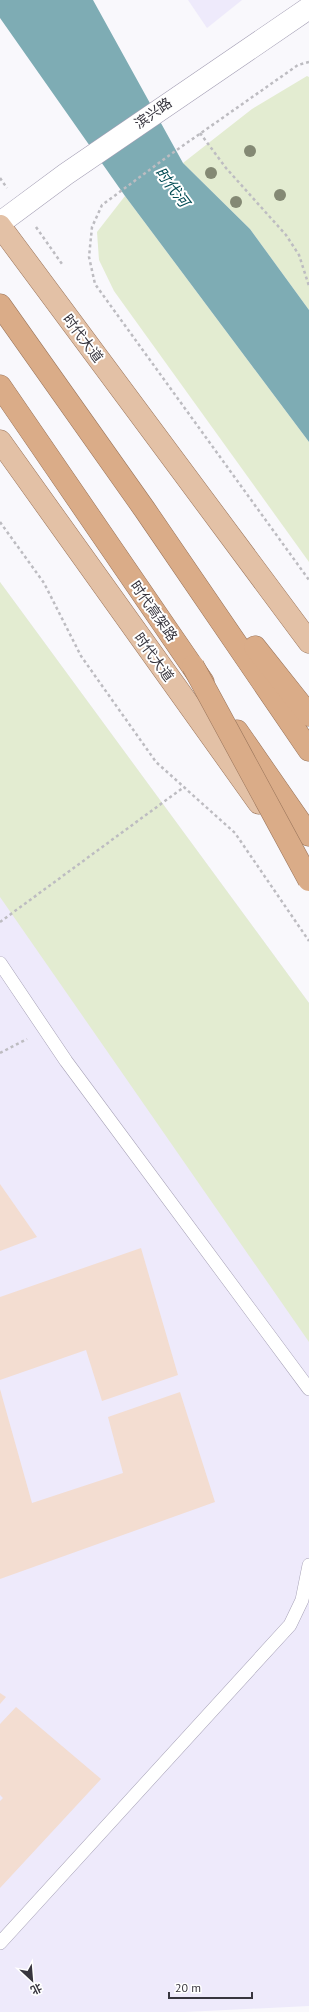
<svg xmlns="http://www.w3.org/2000/svg" width="309" height="2012" viewBox="0 0 309 2012" font-family="'PT Sans','Noto Sans SC',sans-serif">
  <style>
    .built { fill: #eeeafb }
    .green { fill: #e3ecd1 }
    .water { fill: #7eacb4 }
    .building { fill: #f3ddd1 }
    .lines { fill: none; stroke-linecap: round; stroke-linejoin: round }
    .service-casing { stroke: #a6a1b6; stroke-width: 14 }
    .tertiary-casing { stroke: #a6a1b6; stroke-width: 23 }
    .primary-casing { stroke: #9a755b; stroke-width: 23 }
    .trunk-casing { stroke: #9a755b; stroke-width: 23 }
    .path { stroke: #bdbcc1; stroke-width: 2.5; stroke-dasharray: 3 3; stroke-linecap: butt }
    .service { stroke: #fff; stroke-width: 13 }
    .tertiary { stroke: #fff; stroke-width: 22 }
    .primary { stroke: #e3c1a6; stroke-width: 22 }
    .trunk { stroke: #daac88; stroke-width: 22 }
    .trunk-bridge-casing { stroke: #9a755b; stroke-width: 23; stroke-linecap: butt }
    .trunk-bridge { stroke: #daac88; stroke-width: 22 }
    .tree { fill: #848974 }
    .labels { text-anchor: middle; stroke-width: 4; stroke-linejoin: round; paint-order: stroke }
    .street-label { font-size: 14px; fill: #37353e; stroke: #fff }
    .water-label { font-size: 15px; font-style: italic; fill: #024b54; stroke: #fff }
  </style>
  <rect width="100%" height="100%" fill="#f9f8fc"/>
  <!-- built -->
  <g class="built">
    <path d="M188 0H242L207 28Z"/>
    <path d="M0 582 309 1003V2006L185 2012H0Z"/>
  </g>
  <!-- green -->
  <g class="green">
    <path d="M307 76 309 77V310L250 229 183 163 252 109Z"/>
    <path d="M125 196 309 442V562L114 291 99 260 97 232Z"/>
    <path d="M0 582 309 1003V1342L0 897Z"/>
  </g>
  <!-- water -->
  <path class="water" d="M0 0H93L183 163 250 229 309 310V442L125 196 0 18Z"/>
  <!-- building -->
  <g class="building">
    <path d="M0 1184 37 1237 0 1251Z"/>
    <path d="M141 1248 178 1375 102 1401 86 1350 0 1380V1297Z"/>
    <path d="M0 1389 32 1503 123 1473 108 1417 180 1392 215 1502 0 1579Z"/>
    <path d="M0 1693 6 1697 0 1704Z"/>
    <path d="M16 1707 101 1779 0 1888V1801L3 1798 0 1795V1724Z"/>
  </g>
  <g class="lines">
    <defs>
      <g id="service">
        <path d="M0 963 66 1061 309 1389"/>
        <path d="M0 1943 290 1625 302 1600 309 1565"/>
      </g>
      <path id="tertiary" d="M0 223 66 174 309 8"/>
      <g id="primary">
        <path d="M0 226 309 642"/>
        <path d="M0 441 259 803"/>
      </g>
      <g id="trunk">
        <path d="M0 305 145 510 309 750"/>
        <path d="M0 386 203 682"/>
        <path d="M255 647 309 715"/>
        <path d="M237 731 309 835"/>
      </g>
    </defs>
    <!-- service casing -->
    <use href="#service" class="service-casing"/>
    <!-- tertiary casing -->
    <use href="#tertiary" class="tertiary-casing"/>
    <!-- primary casing -->
    <use href="#primary" class="primary-casing"/>
    <!-- trunk casing -->
    <use href="#trunk" class="trunk-casing"/>
    <!-- path -->
    <g class="path">
      <path d="M309 62 298 65 171 154 102 205 92 227 89 257 95 284 309 580"/>
      <path d="M200 133 226 168 286 235 299 255 309 286"/>
      <path d="M0 178 7 188"/>
      <path d="M36 227 62 264"/>
      <path d="M0 522 44 583 81 656 156 762 235 833 309 941"/>
      <path d="M0 922 184 787"/>
      <path d="M0 1053 27 1039"/>
    </g>
    <!-- service -->
    <use href="#service" class="service"/>
    <!-- tertiary -->
    <use href="#tertiary" class="tertiary"/>
    <!-- primary -->
    <use href="#primary" class="primary"/>
    <!-- trunk -->
    <use href="#trunk" class="trunk"/>
    <defs>
      <path id="trunk-bridge" d="M193 666 309 880"/>
    </defs>
    <!-- trunk-bridge casing -->
    <use href="#trunk-bridge" class="trunk-bridge-casing"/>
    <!-- trunk-bridge -->
    <use href="#trunk-bridge" class="trunk-bridge"/>
  </g>
  <!-- trees -->
  <g class="tree">
    <circle cx="250" cy="151" r="6"/>
    <circle cx="211" cy="173" r="6"/>
    <circle cx="280" cy="195" r="6"/>
    <circle cx="236" cy="202" r="6"/>
  </g>
  <g class="labels">
    <!-- street labels -->
    <g class="street-label">
      <text transform="translate(153 113) rotate(-35)" y="5">滨兴路</text>
      <text transform="translate(83 338) rotate(53)" y="5">时代大道</text>
      <text transform="translate(154 611) rotate(55)" y="5">时代高架路</text>
      <text transform="translate(154 657) rotate(54)" y="5">时代大道</text>
    </g>
    <!-- water labels -->
    <g class="water-label">
      <text transform="translate(172 187) rotate(53)" y="5">时代河</text>
    </g>
  </g>
  <!-- north arrow -->
  <g transform="translate(32 1980) rotate(154)" stroke="#ffffff" stroke-width="3" paint-order="stroke">
  <path d="M0-3L7 15L0 10L-7 15Z" fill="#37353e"/>
  <text y="-6" font-size="11" font-weight="bold" text-anchor="middle" fill="#37353e">北</text>
  </g>
  <!-- scale -->
  <path d="M169 1992v6h83v-6" fill="none" stroke="#37353e" stroke-width="2"/>
  <text x="175" y="1992" font-size="12" fill="#37353e" stroke="#ffffff" stroke-width="3" paint-order="stroke">20 m</text>
</svg>
